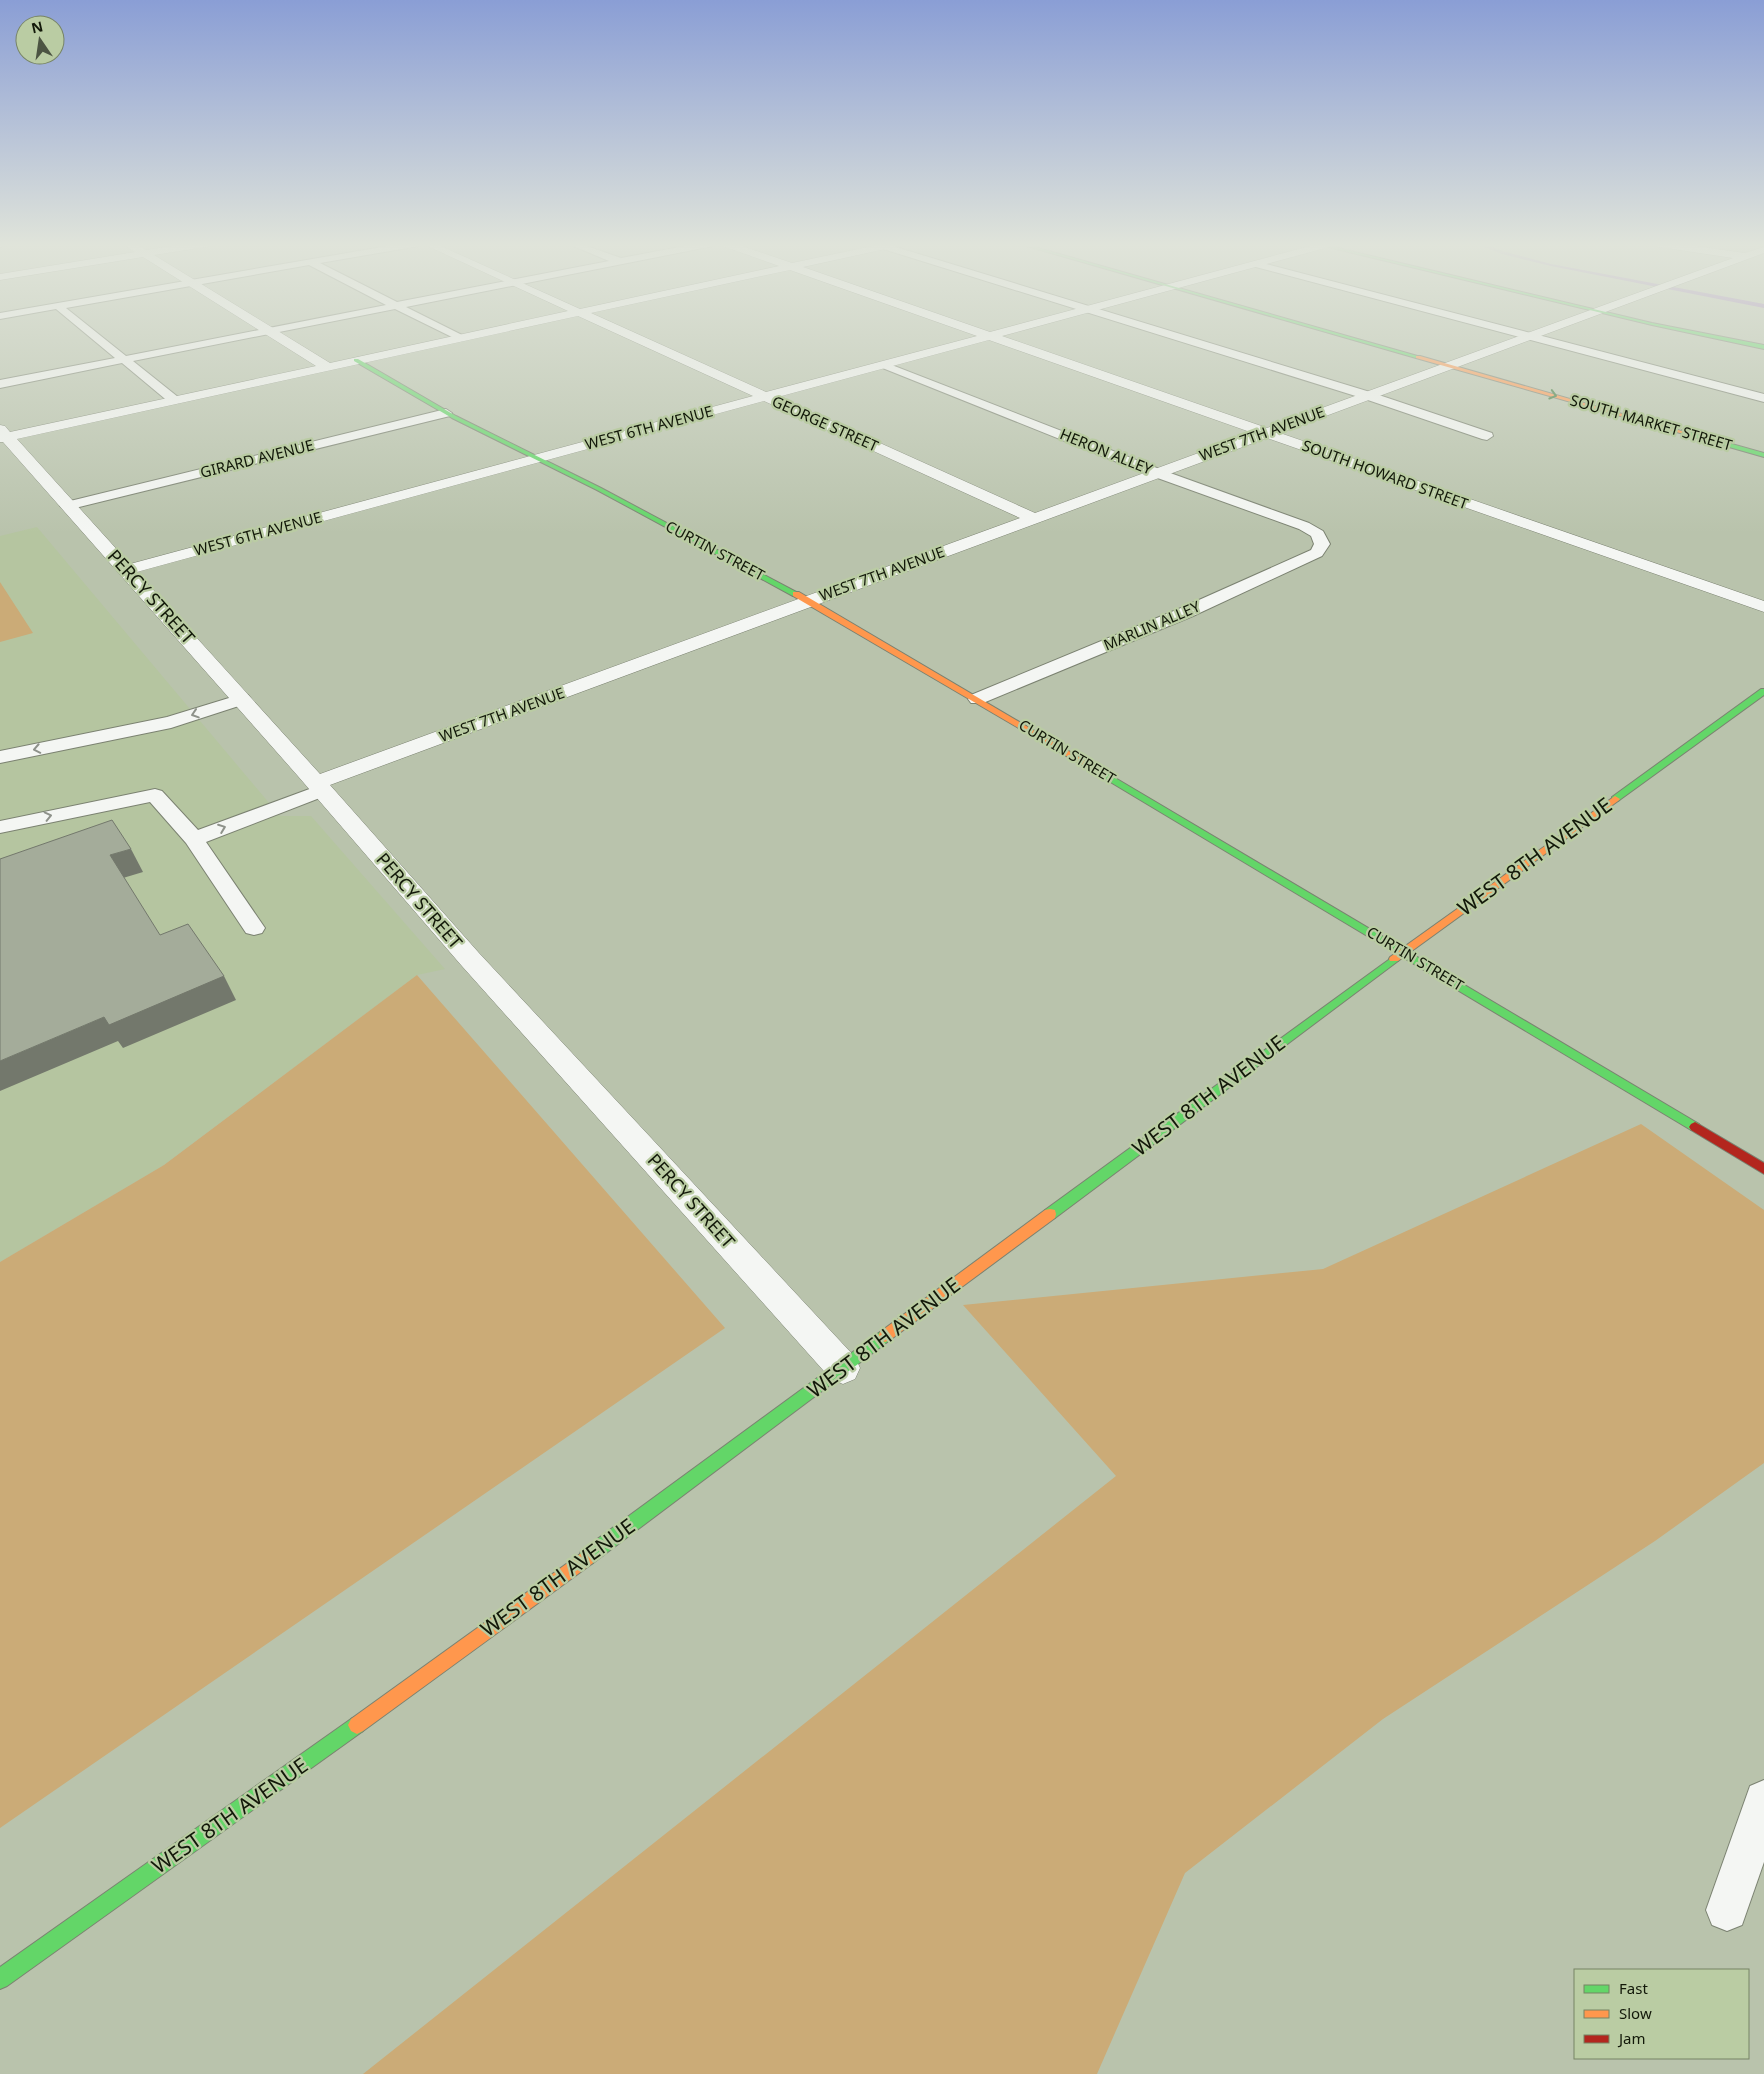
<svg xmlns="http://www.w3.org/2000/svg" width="1764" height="2074" viewBox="0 0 1764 2074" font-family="'Noto Sans',sans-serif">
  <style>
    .built { fill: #b5c5a0 }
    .green { fill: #cbab77 }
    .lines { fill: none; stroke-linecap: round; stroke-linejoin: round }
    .stream { fill: #9d7db8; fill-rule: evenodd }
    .lane-casing { stroke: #7b8271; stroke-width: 2 }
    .street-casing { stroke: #7b8271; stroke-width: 1 }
    .fast-casing { stroke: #7b8271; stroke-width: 2 }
    .slow-casing { stroke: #7b8271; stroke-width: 2 }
    .jam-casing { stroke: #7b8271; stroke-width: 2 }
    .lane { fill: #f4f6f3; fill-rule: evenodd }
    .street { fill: #f4f6f3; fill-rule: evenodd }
    .fast { fill: #63d668; fill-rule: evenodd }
    .slow { fill: #ff974d; fill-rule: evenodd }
    .jam { fill: #b3261e; fill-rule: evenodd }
    .shaded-wall { fill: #73786c }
    .building { fill: #a4ac9a; stroke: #73786c }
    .oneway { stroke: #3a7738 }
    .oneway2 { stroke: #8e928a }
    .labels { text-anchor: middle; stroke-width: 4.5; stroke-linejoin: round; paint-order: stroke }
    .far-street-label { font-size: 15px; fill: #121809; stroke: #bacca3 }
    .street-label { font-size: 18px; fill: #121809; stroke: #bacca3 }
    .near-street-label { font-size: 21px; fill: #121809; stroke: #bacca3 }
  </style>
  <rect width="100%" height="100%" fill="#b9c3ac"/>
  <!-- built -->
  <path class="built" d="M37 527 280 816H311L445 969 417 975 164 1165 0 1262V536Z"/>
  <!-- green -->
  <g class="green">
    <path d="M0 582 33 633 0 642Z"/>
    <path d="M417 975 725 1328 0 1828V1262L164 1165Z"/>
    <path d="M1641 1124 1764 1210V1463L1655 1541 1383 1719 1185 1873 1097 2074H363L1116 1476 963 1305 1323 1269Z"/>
  </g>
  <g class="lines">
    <!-- stream -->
    <path class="stream" d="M1474 243H1479L1506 252 1551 264 1764 304V308L1551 266 1502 254Z"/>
    <defs>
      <g id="lane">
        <path d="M0 243H12L0 247Z"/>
        <path d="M405 243H424L419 246 320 263 397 302 609 261 566 243H578L621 258 701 243H718L713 246 406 307 464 336 466 338 460 341 395 309 133 361 178 397 180 400 178 403H170L122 363 0 388V380L115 358 56 309 0 319V313ZM309 265 386 305 126 356 66 308Z"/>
        <path d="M880 244H886L1370 392 1492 433 1493 436 1487 440 1482 439 1362 398 880 248Z"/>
        <path d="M1255 261 1764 394V402L1252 266 1250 264Z"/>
        <path d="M884 362 1162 470 1309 523 1323 531 1330 544 1322 556 1193 616 983 703H971L968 699 971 695 1181 608 1311 550 1314 544 1311 536 1299 529 1152 476 880 367 878 365Z"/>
        <path d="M446 409 452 413 450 416 67 510 60 506 62 503Z"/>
        <path d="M242 694 248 695 251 699 248 703 171 728 0 763V751L167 717Z"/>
        <path d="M323 784 330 786 333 790 330 794 206 842 265 928 262 933 254 935 246 933 186 843 150 802 0 833V821L155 789 162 791 198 830Z"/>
        <path d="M1764 1780V1862L1742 1925 1727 1931 1712 1925 1706 1910 1750 1786Z"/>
      </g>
      <path id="street" d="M122 243H133L146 250 194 243H216L211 246 154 255 330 363 568 311 421 243H434L580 309 779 266 720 245 719 243H733L792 263 887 243H904L899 246 803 267 990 332 1321 243H1329V247L1002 336 1267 428 1733 258 1653 246 1648 243H1672L1745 253 1764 247V253L1280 433 1764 601V612L1267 438 330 785 479 953 855 1357 860 1368 855 1379 843 1384 831 1379 461 965 297 775 3 442H0V425L5 426 10 432 316 366 143 257 0 280V274L135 252ZM790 270 977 336 766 392 591 313ZM578 316 753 396 130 564 17 439ZM989 340 1253 433 1035 513 778 397ZM764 401 1020 518 320 774 137 572Z"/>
      <g id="fast">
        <path d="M1016 243H1021L1421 357 1416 358Z"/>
        <path d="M1311 243H1317L1652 323 1764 345V349L1652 325Z"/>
        <path d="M354 359H358L456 416 601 488 800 594 793 596 597 490 452 418 354 361Z"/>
        <path d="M1682 430 1764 453V457L1680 433Z"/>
        <path d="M1761 689H1764V695L1618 801H1612V797Z"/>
        <path d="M1095 766 1699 1124 1701 1127 1699 1130H1691L1092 771V767Z"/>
        <path d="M1394 956 1399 959 1398 961 1055 1218 1050 1219 1045 1218 1044 1214 1045 1210Z"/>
        <path d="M885 1330 890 1332 892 1336 890 1340 593 1563 587 1565 581 1563 579 1557 581 1551 880 1332Z"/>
        <path d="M357 1716 363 1719 366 1725 363 1731 7 1986 0 1989V1967L351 1719Z"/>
      </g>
      <g id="slow">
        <path d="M1416 356H1420L1685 432 1680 433 1416 358Z"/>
        <path d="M793 592H799L1099 769 1098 771H1092L793 596Z"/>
        <path d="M1615 796 1620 799 1618 801 1398 961H1390L1389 959 1390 957Z"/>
        <path d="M1050 1209 1055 1210 1056 1214 1055 1218 890 1340 885 1342 880 1340 878 1336 880 1332 1045 1210Z"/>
        <path d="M587 1549 593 1551 595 1557 593 1563 363 1731 357 1734 351 1731 348 1725 351 1719Z"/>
      </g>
      <path id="jam" d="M1695 1122 1764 1163V1174L1691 1130 1689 1127 1691 1124Z"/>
    </defs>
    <!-- lane casing -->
    <use href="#lane" class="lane-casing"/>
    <!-- street casing -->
    <use href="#street" class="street-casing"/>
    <!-- fast casing -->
    <use href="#fast" class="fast-casing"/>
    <!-- slow casing -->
    <use href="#slow" class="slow-casing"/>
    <!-- jam casing -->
    <use href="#jam" class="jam-casing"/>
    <!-- lane -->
    <use href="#lane" class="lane"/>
    <!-- street -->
    <use href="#street" class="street"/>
    <!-- fast -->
    <use href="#fast" class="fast"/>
    <!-- slow -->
    <use href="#slow" class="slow"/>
    <!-- jam -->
    <use href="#jam" class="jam"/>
  </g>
  <!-- shaded-wall -->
  <g class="shaded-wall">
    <path d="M131 849 143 872 123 878 110 855Z"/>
    <path d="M224 976 236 1000 123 1048 118 1041 0 1091V1061L104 1017Z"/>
  </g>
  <!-- building -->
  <path class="building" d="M112 820 131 849 110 855 160 935 188 924 224 976 109 1025 104 1017 0 1061V859Z"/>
  <!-- one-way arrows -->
  <defs><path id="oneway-chevron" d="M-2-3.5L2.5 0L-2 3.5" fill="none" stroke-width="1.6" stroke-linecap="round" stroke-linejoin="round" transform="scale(1.25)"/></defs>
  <use class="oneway" href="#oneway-chevron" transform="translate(1553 395) rotate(16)"/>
  <g class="oneway2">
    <use href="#oneway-chevron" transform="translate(195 714) rotate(162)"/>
    <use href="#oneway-chevron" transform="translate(37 749) rotate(169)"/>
    <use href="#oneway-chevron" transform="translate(48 816) rotate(-13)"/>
    <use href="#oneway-chevron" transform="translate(222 828) rotate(-21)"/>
  </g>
  <!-- sky -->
  <linearGradient id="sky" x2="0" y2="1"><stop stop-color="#8a9ed5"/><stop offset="0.46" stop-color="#e0e4da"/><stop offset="1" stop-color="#e0e4da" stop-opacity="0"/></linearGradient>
  <rect width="1764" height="533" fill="url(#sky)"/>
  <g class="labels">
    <!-- far-street labels -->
    <g class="far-street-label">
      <text transform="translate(1651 423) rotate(16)" y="5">SOUTH MARKET STREET</text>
      <text transform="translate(825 424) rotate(24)" y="5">GEORGE STREET</text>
      <text transform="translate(649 428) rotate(-15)" y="5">WEST 6TH AVENUE</text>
      <text transform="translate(1262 434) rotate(-20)" y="5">WEST 7TH AVENUE</text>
      <text transform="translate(1106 452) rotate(22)" y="5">HERON ALLEY</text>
      <text transform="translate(257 459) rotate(-14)" y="5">GIRARD AVENUE</text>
      <text transform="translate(1385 475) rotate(20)" y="5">SOUTH HOWARD STREET</text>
      <text transform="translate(258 534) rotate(-15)" y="5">WEST 6TH AVENUE</text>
      <text transform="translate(715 551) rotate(28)" y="5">CURTIN STREET</text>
      <text transform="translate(882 574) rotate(-20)" y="5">WEST 7TH AVENUE</text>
      <text transform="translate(1152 626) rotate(-23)" y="5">MARLIN ALLEY</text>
      <text transform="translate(502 715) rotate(-20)" y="5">WEST 7TH AVENUE</text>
      <text transform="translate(1067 752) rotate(31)" y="5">CURTIN STREET</text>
      <text transform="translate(1415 959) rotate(31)" y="5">CURTIN STREET</text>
    </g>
    <!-- street labels -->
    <g class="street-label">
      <text transform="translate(151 597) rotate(48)" y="6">PERCY STREET</text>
      <text transform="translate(419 901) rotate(49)" y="6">PERCY STREET</text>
      <text transform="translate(691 1201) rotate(48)" y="6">PERCY STREET</text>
    </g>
    <!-- near-street labels -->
    <g class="near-street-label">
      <text transform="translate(1535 857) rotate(-36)" y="7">WEST 8TH AVENUE</text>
      <text transform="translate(1209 1096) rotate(-37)" y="7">WEST 8TH AVENUE</text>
      <text transform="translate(884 1338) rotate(-37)" y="7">WEST 8TH AVENUE</text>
      <text transform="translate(558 1578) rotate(-36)" y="7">WEST 8TH AVENUE</text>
      <text transform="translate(230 1816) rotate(-35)" y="7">WEST 8TH AVENUE</text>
    </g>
  </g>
  <!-- legend -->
  <rect x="1574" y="1969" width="175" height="90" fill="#bacca3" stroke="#778465"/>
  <rect x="1584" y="1985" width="25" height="8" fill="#63d668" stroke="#778465"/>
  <text x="1619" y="1994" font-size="15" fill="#121809">Fast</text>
  <rect x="1584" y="2010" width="25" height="8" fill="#ff974d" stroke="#778465"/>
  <text x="1619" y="2019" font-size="15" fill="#121809">Slow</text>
  <rect x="1584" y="2035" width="25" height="8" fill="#b3261e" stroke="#778465"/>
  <text x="1619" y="2044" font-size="15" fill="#121809">Jam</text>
  <!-- north arrow -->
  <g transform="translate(40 40) rotate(347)"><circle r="24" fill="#bacca3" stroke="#778465"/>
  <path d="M0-4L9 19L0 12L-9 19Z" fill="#4c5442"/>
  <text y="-8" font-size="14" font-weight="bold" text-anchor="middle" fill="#121809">N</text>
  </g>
</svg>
